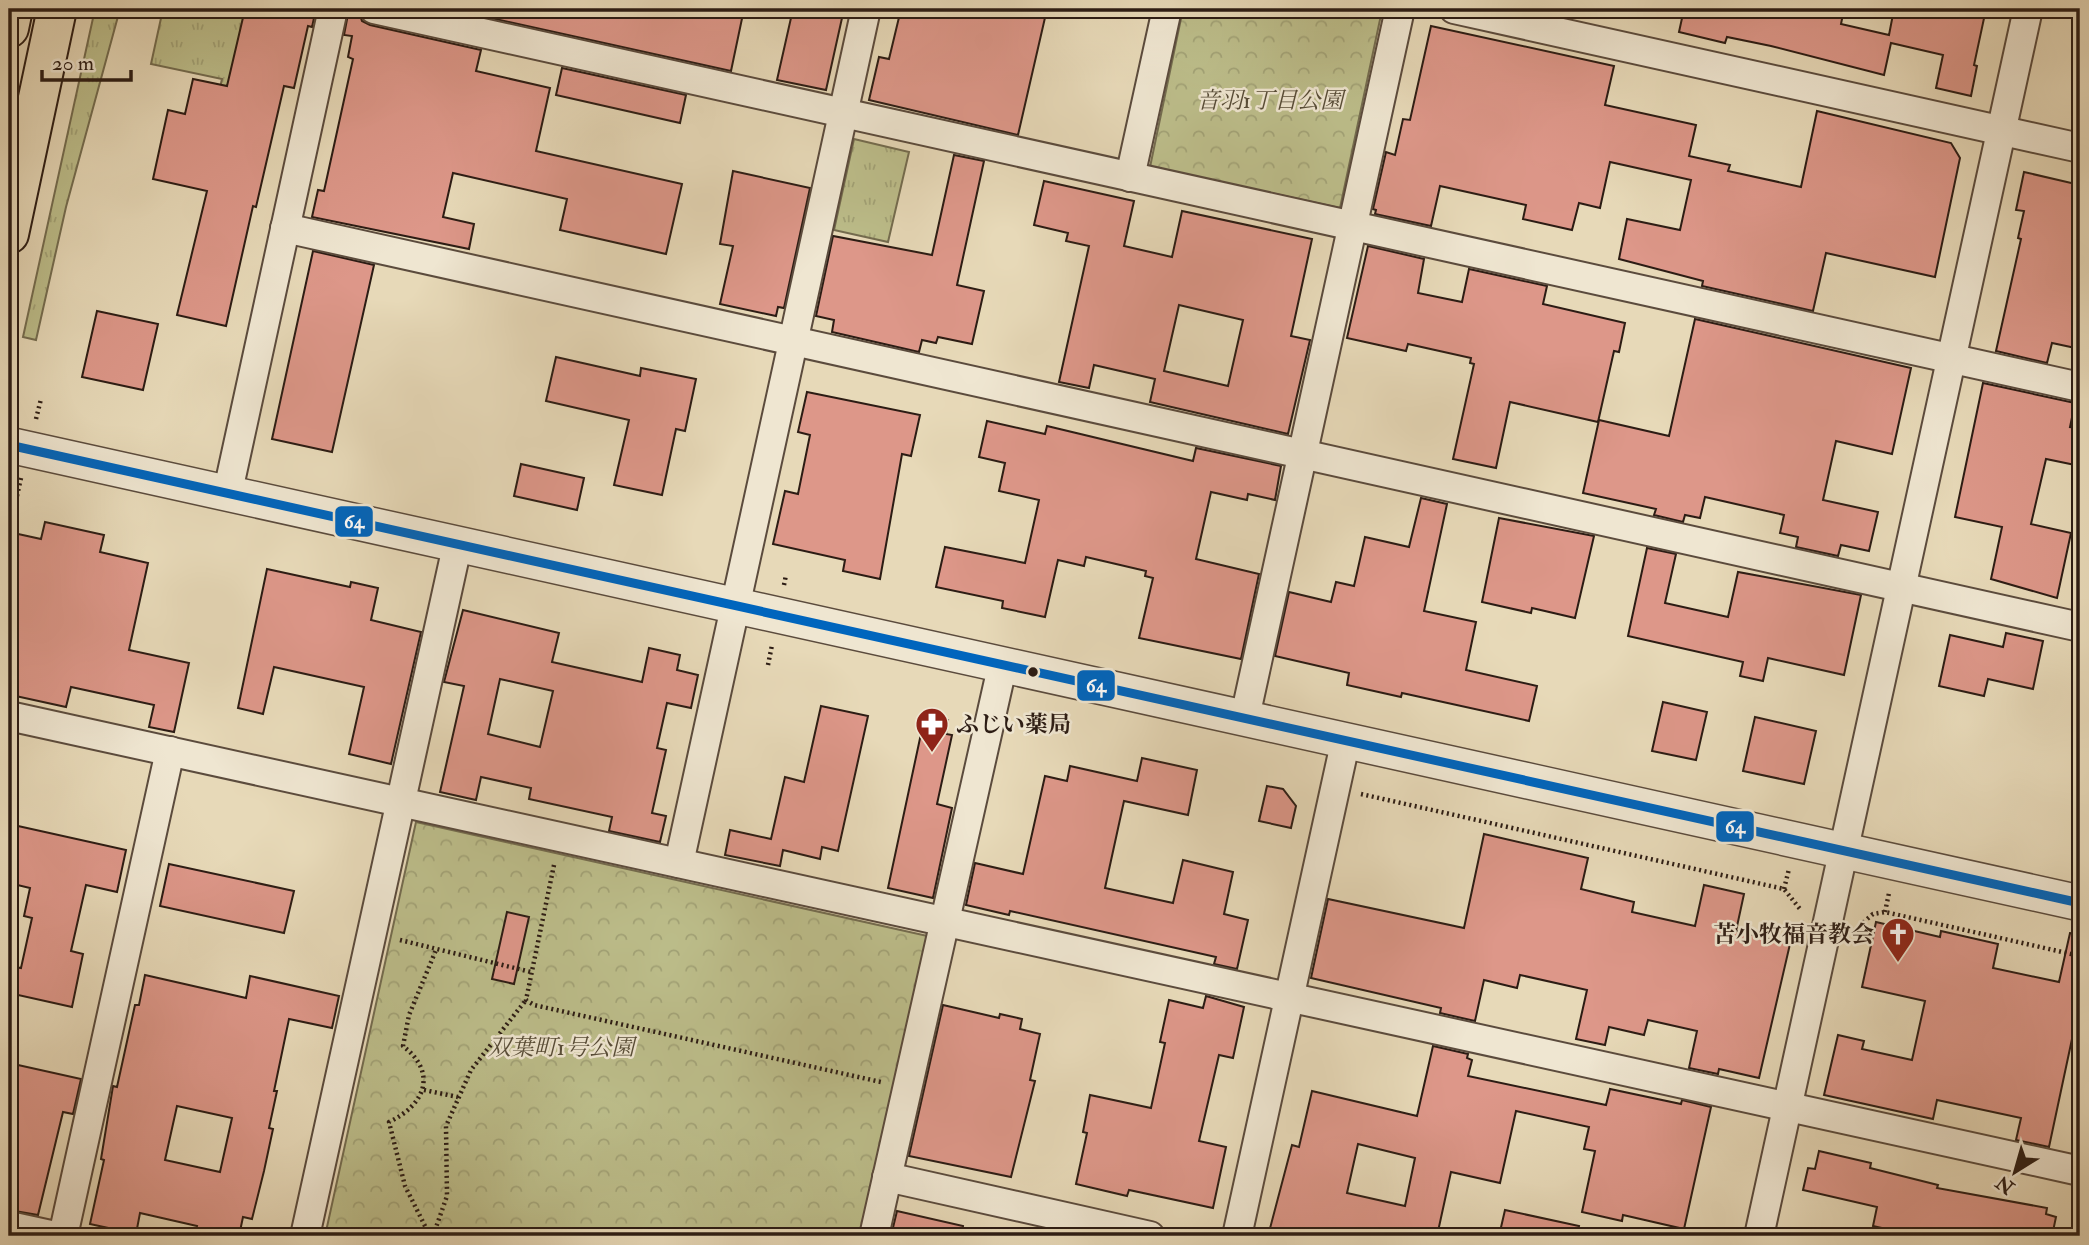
<svg xmlns="http://www.w3.org/2000/svg" width="2089" height="1245" viewBox="0 0 2089 1245" font-family="'IM FELL Double Pica','Noto Serif JP',serif">
  <style>
    .grass { fill: url(#grass-tufts); stroke: #746c4f; stroke-width: 2 }
    .park { fill: url(#park-crowns); stroke: #746c4f; stroke-width: 2 }
    .building { fill: #dd9789; stroke: #2c1c14; stroke-width: 2; fill-rule: evenodd }
    .lines { fill: none; stroke-linecap: round; stroke-linejoin: round }
    .minor-casing { stroke: #5b4b3d; stroke-width: 32 }
    .tertiary-casing { stroke: #5b4b3d; stroke-width: 38 }
    .trunk-casing { stroke: #2c1c14; stroke-width: 42 }
    .path { stroke: #2c1c14; stroke-width: 4.5; stroke-dasharray: 2 3.5; stroke-linecap: butt }
    .minor { stroke: #efe6d1; stroke-width: 28 }
    .tertiary { stroke: #efe6d1; stroke-width: 35 }
    .trunk { stroke: #e7d9b8; stroke-width: 38 }
    .bus-1-casing { stroke: #efe6d1; stroke-width: 14 }
    .bus-1 { stroke: #0065bd; stroke-width: 9 }
    .bus-dot { fill: #2c1c14; stroke: #efe6d1; stroke-width: 2.5 }
    .labels { text-anchor: middle; stroke-width: 5; stroke-linejoin: round; paint-order: stroke }
    .park-label { font-size: 23px; font-style: italic; fill: #574c37; stroke: #efe6d1 }
    .poi-label { font-size: 23px; font-weight: bold; fill: #2c1c14; stroke: #efe6d1; text-anchor: start }
    .line-badge { stroke: #efe6d1; stroke-width: 2.5 }
    .badge-label { font-size: 19px; text-anchor: middle; font-weight: bold; fill: #fff }
  </style>
  <defs>
    <pattern id="grass-tufts" width="24" height="20" patternUnits="userSpaceOnUse" patternTransform="scale(1.75)"><rect width="24" height="20" fill="#bcbd8a"/><path d="M3 7l-1-3M5 7V3M7 7l1-3M15 17l-1-3M17 17v-4M19 17l1-3" fill="none" stroke="#a2a276"/></pattern>
    <pattern id="park-crowns" width="20" height="18" patternUnits="userSpaceOnUse" patternTransform="scale(1.75)"><rect width="20" height="18" fill="#bcbd8a"/><path d="M2 6a3 3 0 1 1 6 0M12 15a3 3 0 1 1 6 0" fill="none" stroke="#a2a276"/></pattern>
  </defs>
  <rect width="100%" height="100%" fill="#e7d9b8"/>
  <filter id="stains"><feTurbulence type="fractalNoise" baseFrequency=".00286" numOctaves="4"/><feColorMatrix values="0 0 0 0 .2 0 0 0 0 .09 0 0 0 0 .02 0 0 0 .5 -.17"/></filter>
  <radialGradient id="worn" r=".72"><stop offset=".6" stop-color="#630" stop-opacity="0"/><stop offset="1" stop-color="#630" stop-opacity=".3"/></radialGradient>
  <!-- grass -->
  <g class="grass">
    <path d="M95 9H120L66 207 36 340 23 337Z"/>
    <path d="M163 9H211L288 26 215 110 222 79 151 64Z"/>
    <path d="M854 139 909 152 888 242 834 230Z"/>
  </g>
  <!-- park -->
  <g class="park">
    <path d="M1183 9H1349L1381 15 1340 208 1150 167Z"/>
    <path d="M416 822 932 937 866 1236H325Z"/>
  </g>
  <!-- building -->
  <g class="building">
    <path d="M245 9H316L312 27 308 26 294 88 284 86 256 207 253 206 226 326 177 315 207 191 153 179 168 110 185 114 193 79 227 86Z"/>
    <path d="M349 9H358L362 21 370 25 481 50 476 71 550 88 536 151 682 184 666 254 560 230 567 199 453 173 443 217 474 224 469 249 312 217 318 190 324 191 353 59 348 57 352 36 344 35Z"/>
    <path d="M450 9H744L731 71Z"/>
    <path d="M793 9H844L826 90 777 80Z"/>
    <path d="M901 9H1047L1018 135 869 100 879 57 889 59Z"/>
    <path d="M1684 9H1819L1843 14 1841 24 1889 35 1894 9H1986L1974 65 1977 66 1971 96 1936 88 1943 55 1891 43 1884 75 1771 46 1727 37 1725 43 1679 32Z"/>
    <path d="M1431 26 1614 66 1605 105 1696 125 1689 156 1730 165 1728 171 1801 187 1817 111 1951 143 1960 158 1935 277 1826 253 1813 311 1702 286 1703 281 1619 259 1627 219 1680 230 1691 180 1610 162 1600 208 1579 203 1572 230 1523 219 1526 205 1440 186 1431 226 1375 214 1376 210 1373 209 1386 152 1395 155 1403 119 1410 120Z"/>
    <path d="M562 68 686 95 680 123 556 95Z"/>
    <path d="M954 155 984 161 957 285 984 291 972 344 938 337 936 343 922 340 919 352 832 332 834 320 816 316 833 236 932 255Z"/>
    <path d="M733 171 810 188 784 308 778 307 776 316 720 304 733 246 720 244Z"/>
    <path d="M2024 172 2080 185V349L2052 343 2047 363 1996 351 2021 239 2018 238 2024 211 2016 210Z"/>
    <path d="M1044 181 1134 201 1124 246 1172 257 1182 211 1312 239 1291 336 1310 340 1288 434 1150 402 1155 379 1094 365 1089 388 1059 382 1089 246 1066 241 1068 233 1034 225ZM1179 305 1243 320 1228 386 1164 371Z"/>
    <path d="M1368 246 1424 259 1418 293 1462 302 1469 269 1547 286 1543 304 1625 323 1619 352 1614 351 1598 422 1510 402 1496 468 1453 459 1474 364 1470 363 1471 358 1408 344 1406 351 1347 338Z"/>
    <path d="M313 251 374 265 332 452 272 439Z"/>
    <path d="M97 311 158 324 143 390 82 377Z"/>
    <path d="M1695 319 1911 368 1892 454 1836 441 1823 500 1878 512 1869 551 1841 545 1838 556 1796 547 1798 537 1780 533 1784 515 1705 497 1700 518 1685 515 1683 522 1654 515 1656 509 1583 493 1599 420 1669 436Z"/>
    <path d="M556 357 640 376 641 368 696 379 685 431 676 429 662 495 614 485 629 420 546 401Z"/>
    <path d="M1983 383 2075 403 2070 427 2080 428V466L2046 459 2031 524 2071 533 2057 598 1991 579 2002 527 1955 517Z"/>
    <path d="M807 392 920 415 911 456 902 454 880 579 843 571 845 560 773 544 785 491 798 494 810 435 798 432Z"/>
    <path d="M987 421 1045 434 1047 426 1193 461 1196 448 1281 466 1275 500 1248 494 1247 500 1211 492 1196 559 1259 574 1241 659 1139 638 1153 578 1145 576 1146 571 1086 557 1084 566 1058 560 1045 617 1002 608 1003 601 936 587 945 547 1025 563 1039 500 999 491 1005 463 979 457Z"/>
    <path d="M521 464 584 478 577 510 514 496Z"/>
    <path d="M1421 498 1447 504 1424 611 1476 622 1466 670 1537 686 1529 721 1402 693 1401 697 1347 685 1349 673 1275 656 1289 592 1331 602 1336 582 1354 586 1365 537 1409 547Z"/>
    <path d="M1499 518 1594 536 1575 618 1532 608 1531 613 1482 602Z"/>
    <path d="M45 522 104 535 100 552 148 563 129 650 189 663 174 732 149 727 154 705 71 687 66 707 11 695 16 673 9 671V532L41 539Z"/>
    <path d="M1647 548 1676 554 1665 603 1728 617 1738 572 1861 595 1844 675 1768 658 1763 681 1740 676 1743 662 1628 636Z"/>
    <path d="M267 569 350 587 351 582 378 588 371 620 421 632 391 764 349 754 364 687 274 667 263 714 238 708Z"/>
    <path d="M463 610 559 633 552 662 642 682 649 648 680 655 677 670 698 675 691 708 667 703 657 748 666 750 652 813 666 816 660 842 609 831 612 817 529 799 531 788 481 777 476 800 440 792 464 686 444 682ZM500 679 553 691 540 747 488 734Z"/>
    <path d="M2006 633 2043 641 2033 689 1988 679 1984 696 1939 686 1950 635 2003 647Z"/>
    <path d="M1663 702 1707 712 1696 760 1652 751Z"/>
    <path d="M821 706 868 716 838 851 822 847 820 859 783 850 780 866 725 855 730 830 771 839 785 777 804 782Z"/>
    <path d="M925 715 948 720 946 734 952 735 937 804 952 808 933 898 888 888Z"/>
    <path d="M1755 717 1816 731 1804 784 1743 771Z"/>
    <path d="M1142 758 1197 770 1188 815 1124 801 1105 888 1173 903 1183 860 1233 872 1224 914 1248 920 1237 969 1214 964 1216 957 1010 911 1009 915 966 905 975 863 1023 874 1045 776 1067 781 1070 766 1137 781Z"/>
    <path d="M1267 786 1283 789 1296 806 1291 828 1259 821Z"/>
    <path d="M9 824 126 850 117 892 86 885 71 951 83 954 72 1007 9 993V966L21 968 32 918 24 916 30 888 9 883Z"/>
    <path d="M1484 834 1588 858 1581 889 1634 902 1632 912 1695 926 1704 885 1744 894 1736 931 1790 944 1759 1078 1719 1069 1718 1074 1689 1068 1697 1031 1648 1020 1644 1035 1609 1027 1605 1045 1576 1039 1587 990 1520 975 1517 988 1484 980 1475 1021 1440 1013 1441 1008 1311 978 1328 899 1464 928Z"/>
    <path d="M169 864 294 891 284 933 160 906Z"/>
    <path d="M507 912 529 917 514 984 492 979Z"/>
    <path d="M1876 922 1940 937 1941 931 1998 944 1993 968 2059 982 2070 933 2080 934V1041L2072 1039 2049 1147 2016 1140 2021 1118 1937 1100 1933 1119 1824 1095 1838 1035 1864 1041 1862 1049 1912 1060 1925 1001 1862 987Z"/>
    <path d="M145 975 246 998 250 976 339 996 332 1028 289 1019 274 1091H277L269 1128 273 1129 264 1171 252 1219 243 1217 239 1236H194L197 1226 140 1213 136 1234 90 1224 104 1160 101 1159 113 1086 117 1087 135 1005H139ZM177 1106 232 1118 220 1172 165 1160Z"/>
    <path d="M1206 996 1244 1007 1233 1058 1219 1055 1199 1141 1226 1147 1213 1208 1129 1190 1127 1196 1076 1184 1087 1133 1083 1132 1090 1095 1151 1108 1165 1043 1160 1042 1169 1000 1203 1008Z"/>
    <path d="M943 1005 999 1018 1000 1014 1022 1019 1020 1029 1040 1034 1030 1080 1035 1081 1011 1177 909 1156Z"/>
    <path d="M1433 1046 1468 1054 1467 1058 1472 1060 1468 1076 1606 1105 1610 1089 1681 1104 1682 1100 1711 1107 1684 1229 1623 1215 1622 1221 1582 1212 1595 1151 1584 1149 1589 1127 1516 1111 1500 1183 1451 1172 1437 1236H1268L1292 1145 1299 1147 1312 1091 1417 1116ZM1358 1144 1415 1158 1405 1206 1347 1193Z"/>
    <path d="M9 1063 81 1079 73 1114 63 1112 38 1215 9 1210Z"/>
    <path d="M1819 1151 1871 1163 1870 1168 1938 1185 1937 1188 2047 1208 2046 1214 2056 1217 2052 1236H1917L1873 1226 1877 1207 1803 1190 1808 1168 1815 1169Z"/>
    <path d="M1505 1210 1579 1226 1577 1236H1499Z"/>
    <path d="M897 1211 963 1226 962 1236H891Z"/>
  </g>
  <g class="lines">
    <defs>
      <g id="minor">
        <path d="M374 9 2080 387"/>
        <path d="M1454 9 2080 148"/>
        <path d="M1130 177 1167 9"/>
        <path d="M285 228 2080 627"/>
        <path d="M228 491 333 9"/>
        <path d="M9 716 2080 1171"/>
        <path d="M1245 717 1400 9"/>
        <path d="M679 863 866 9"/>
        <path d="M887 1177 1150 1236"/>
        <path d="M9 1226 55 1236"/>
        <path d="M63 1236 170 751"/>
        <path d="M305 1236 458 542"/>
        <path d="M874 1236 1003 663"/>
        <path d="M1237 1236 1346 739"/>
        <path d="M1759 1236 2028 9"/>
      </g>
      <path id="tertiary" d="M9 445 2080 903"/>
      <g id="trunk">
        <path d="M9 28 13 9"/>
        <path d="M9 234 57 9"/>
      </g>
    </defs>
    <!-- minor casing -->
    <use href="#minor" class="minor-casing"/>
    <!-- tertiary casing -->
    <use href="#tertiary" class="tertiary-casing"/>
    <!-- trunk casing -->
    <use href="#trunk" class="trunk-casing"/>
    <!-- path -->
    <g class="path">
      <path d="M9 345 11 347"/>
      <path d="M36 419 41 399"/>
      <path d="M17 496 21 478"/>
      <path d="M784 585 786 575"/>
      <path d="M768 665 772 645"/>
      <path d="M1361 794 1784 889 1800 909"/>
      <path d="M554 865 526 1000 534 1005 881 1082"/>
      <path d="M1784 889 1789 869"/>
      <path d="M1885 912 1889 893"/>
      <path d="M1859 926 1873 914 1885 912 2080 956"/>
      <path d="M400 940 531 972"/>
      <path d="M424 1090 458 1097"/>
      <path d="M430 1236 405 1186 389 1122C425 1105 438 1073 403 1046L409 1015 436 950"/>
      <path d="M433 1236 447 1196 446 1126 471 1070 526 1000"/>
    </g>
    <!-- minor -->
    <use href="#minor" class="minor"/>
    <!-- tertiary -->
    <use href="#tertiary" class="tertiary"/>
    <!-- trunk -->
    <use href="#trunk" class="trunk"/>
    <defs>
      <path id="bus-1" d="M9 445 2080 903"/>
    </defs>
    <!-- bus-1 casing -->
    <use href="#bus-1" class="bus-1-casing"/>
    <!-- bus-1 -->
    <use href="#bus-1" class="bus-1"/>
  </g>
  <!-- icons -->
  <defs>
    <symbol id="pharmacy-pin" viewBox="-11 -11 22 30"><path d="M0 17L-7.5 6A9.5 9.5 0 1 1 7.5 6Z" fill="#8f2418" stroke="#efe6d1"/><path d="M-2-6h4v4h4v4h-4v4h-4v-4h-4v-4h4Z" fill="#fff"/></symbol>
    <symbol id="church-pin" viewBox="-11 -11 22 30"><path d="M0 17L-7.5 6A9.5 9.5 0 1 1 7.5 6Z" fill="#8f2418" stroke="#efe6d1"/><path d="M-1.2-6h2.4v3.5h3.3v2.4h-3.3V6h-2.4V-.1h-3.3v-2.4h3.3Z" fill="#fff"/></symbol>
  </defs>
  <g fill-rule="evenodd">
    <use href="#pharmacy-pin" x="913" y="705" width="38" height="52"/>
    <use href="#church-pin" x="1879" y="915" width="38" height="52"/>
  </g>
  <!-- markers -->
  <circle class="bus-dot" cx="1033" cy="672" r="6"/>
  <g class="labels">
    <!-- park labels -->
    <g class="park-label">
      <text x="1270" y="108">音羽1丁目公園</text>
      <text x="561" y="1055">双葉町1号公園</text>
    </g>
    <!-- poi labels -->
    <g class="poi-label">
      <text x="956" y="732">ふじい薬局</text>
      <text x="1874" y="942" text-anchor="end">苫小牧福音教会</text>
    </g>
  </g>
  <g class="line-badge">
    <rect x="334" y="505" width="40" height="33" rx="7" fill="#0065bd"/>
    <rect x="1076" y="669" width="40" height="33" rx="7" fill="#0065bd"/>
    <rect x="1715" y="810" width="40" height="33" rx="7" fill="#0065bd"/>
  </g>
  <g class="badge-label">
    <text x="354" y="528">64</text>
    <text x="1096" y="692">64</text>
    <text x="1735" y="833">64</text>
  </g>
  <!-- margin -->
  <rect width="2089" height="1245" fill="none" stroke="#e7d9b8" stroke-width="35"/>
  <rect x="10" y="10" width="2068" height="1224" fill="none" stroke="#2c1c14" stroke-width="3.5"/>
  <rect x="18" y="18" width="2054" height="1210" fill="none" stroke="#2c1c14" stroke-width="2"/>
  <!-- north arrow -->
  <g transform="translate(2015 1172) rotate(217)" stroke="#efe6d1" stroke-width="5" paint-order="stroke">
  <path d="M0-5L12 26L0 18L-12 26Z" fill="#2c1c14"/>
  <text y="-10" font-size="19" font-weight="bold" text-anchor="middle" fill="#2c1c14">N</text>
  </g>
  <!-- scale -->
  <path d="M42 70v10h89v-10" fill="none" stroke="#2c1c14" stroke-width="3.5"/>
  <text x="52" y="70" font-size="21" fill="#2c1c14" stroke="#efe6d1" stroke-width="5" paint-order="stroke">20 m</text>
  <rect width="100%" height="100%" filter="url(#stains)"/>
  <rect width="100%" height="100%" fill="url(#worn)"/>
</svg>
